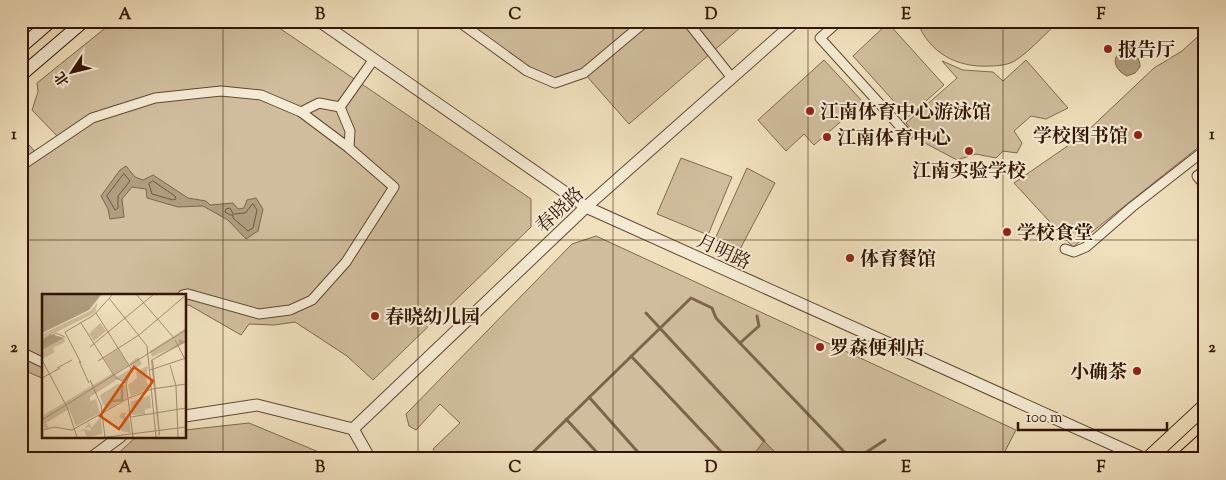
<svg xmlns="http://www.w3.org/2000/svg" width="1226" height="480" viewBox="0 0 1226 480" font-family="'Sorts Mill Goudy','Noto Serif SC',serif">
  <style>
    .green { fill: #d0bd9d; stroke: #816850 }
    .water { fill: #af9b7e; stroke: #7d654d }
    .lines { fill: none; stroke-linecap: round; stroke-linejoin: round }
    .shore { stroke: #705840; stroke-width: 1 }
    .stream { stroke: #7d654d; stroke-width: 3 }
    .minor-casing { stroke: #624732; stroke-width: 11 }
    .tertiary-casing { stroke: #624732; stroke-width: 13 }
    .secondary-casing { stroke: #321403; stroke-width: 14 }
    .primary-casing { stroke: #321403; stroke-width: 16 }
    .minor { stroke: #f5ebd4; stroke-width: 9 }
    .tertiary { stroke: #f5ebd4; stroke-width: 11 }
    .secondary { stroke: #f5ebd4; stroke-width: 12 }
    .primary { stroke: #f0e0bd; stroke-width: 14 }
    .grid { fill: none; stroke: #321403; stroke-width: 1; stroke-opacity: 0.55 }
    .poi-dot { fill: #8f2418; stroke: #f5ebd4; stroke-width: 2 }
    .labels { text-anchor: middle; stroke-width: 4; stroke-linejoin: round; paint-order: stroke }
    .poi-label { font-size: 19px; font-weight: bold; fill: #321403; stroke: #f5ebd4; text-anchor: start }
    .street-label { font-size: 19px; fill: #321403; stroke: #f5ebd4 }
    .inset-river { fill: none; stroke: #af9b7e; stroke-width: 2.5 }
    .inset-road { fill: none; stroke: #a48e73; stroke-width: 1 }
    .view { fill: #d6520b; fill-opacity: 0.15; stroke: #d6520b; stroke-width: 2.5 }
    .inset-edge { fill: none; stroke: #321403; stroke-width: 2.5 }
    .neatline { fill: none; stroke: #321403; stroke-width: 2 }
    .grid-label { font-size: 16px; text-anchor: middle; font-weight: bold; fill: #321403 }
  </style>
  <rect width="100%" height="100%" fill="#f0e0bd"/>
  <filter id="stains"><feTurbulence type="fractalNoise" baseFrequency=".004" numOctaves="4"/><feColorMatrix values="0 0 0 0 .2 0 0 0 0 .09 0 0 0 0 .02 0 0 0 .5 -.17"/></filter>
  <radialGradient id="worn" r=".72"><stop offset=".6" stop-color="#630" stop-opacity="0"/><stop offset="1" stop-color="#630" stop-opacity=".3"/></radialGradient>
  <!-- green -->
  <g class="green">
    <path d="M114 21H269L531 199V227L373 380 347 356 295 322 274 325 249 324 241 335 189 305 185 306V295H44V379L21 369V136L38 155 60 139 32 110 38 92 37 83Z"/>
    <path d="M458 21H748L629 124 584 73 555 83 527 71Z"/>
    <path d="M917 21H1059C1047 32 1029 52 1016 60 1009 65 998 66 990 66 957 68 929 53 917 21Z"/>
    <path d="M888 23 944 85 908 117 853 56Z"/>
    <path d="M1205 30V142L1073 247 1014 183 1082 136 1154 68 1182 51Z"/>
    <path d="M824 60 863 102 814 145 804 134 786 151 758 120Z"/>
    <path d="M1026 60 1068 108 1046 119 1031 116 1014 131 1022 143 1017 153 1003 151 996 158 976 154 957 160 923 142 906 123 957 78 942 61 963 70 993 72 1003 81Z"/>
    <path d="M681 158 732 177 708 235 657 214Z"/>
    <path d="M747 168 775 183 739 251 715 239Z"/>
    <path d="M596 236 1016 430 1001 459H439L433 449 460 423 440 404 416 430 409 426 406 414 572 244Z"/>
    <path d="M249 423 326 455 329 459H112L137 436H185V430Z"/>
  </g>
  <!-- water -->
  <g class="water">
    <path d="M1129 49C1136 53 1140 59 1140 67L1135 73 1127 76C1112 69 1110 52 1129 49Z"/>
    <path d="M126 166 135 177 143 180 153 175 188 198 206 201 210 205 233 203 238 209 244 208 247 200 256 198 263 209 258 231 246 239 228 220 203 206 178 207 147 198 146 189 132 187 122 199 124 217 110 219 108 209 101 196 120 170Z"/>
    <path d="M764 441 782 459H750Z"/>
  </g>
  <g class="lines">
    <!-- shore -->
    <g class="shore">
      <path d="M124 174 130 181 118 196V208L115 210 107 196Z"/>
      <path d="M153 181 175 196 176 199 173 200 152 194 149 184Z"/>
      <path d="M253 204 257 210 253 228 248 231 233 218V215H230L225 212 226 209 230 208 233 214 245 213Z"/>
    </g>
    <!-- stream -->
    <g class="stream">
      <path d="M646 313 764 441"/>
      <path d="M740 343 759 326 757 316"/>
      <path d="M631 356 728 459"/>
      <path d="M589 397 644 459"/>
      <path d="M566 419 603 459"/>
      <path d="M526 459 691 298 712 308 716 318 851 459"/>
      <path d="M856 459 885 440"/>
    </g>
    <defs>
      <g id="minor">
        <path d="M458 21 527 71 555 83 584 73 646 21"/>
        <path d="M687 21 732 78"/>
        <path d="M839 21 820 38 908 135"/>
        <path d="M340 107 374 59"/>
        <path d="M301 112 319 103 340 107 350 131 349 148"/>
        <path d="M21 166 92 118 155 98 221 91 261 95 301 112 349 148 394 187 346 262 312 300 290 310 259 314 188 294 183 295"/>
        <path d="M1205 170 1197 176 1205 186"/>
        <path d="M1065 249 1074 252 1086 247 1132 207 1205 150"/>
        <path d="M21 352 44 363"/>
      </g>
      <g id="tertiary">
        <path d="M319 21 586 207 1145 459"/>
        <path d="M185 416 257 405 353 429 370 459"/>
        <path d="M353 429 586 207 796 21"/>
        <path d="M90 459 121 436"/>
      </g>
      <g id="secondary">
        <path d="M21 47 51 21"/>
        <path d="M21 75 84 21"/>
      </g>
      <g id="primary">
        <path d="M1148 459 1205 406"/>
        <path d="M1183 459 1205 439"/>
      </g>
    </defs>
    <!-- minor casing -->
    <use href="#minor" class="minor-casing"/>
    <!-- tertiary casing -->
    <use href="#tertiary" class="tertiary-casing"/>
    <!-- secondary casing -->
    <use href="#secondary" class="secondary-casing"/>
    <!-- primary casing -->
    <use href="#primary" class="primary-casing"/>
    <!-- minor -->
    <use href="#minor" class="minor"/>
    <!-- tertiary -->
    <use href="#tertiary" class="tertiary"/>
    <!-- secondary -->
    <use href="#secondary" class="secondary"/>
    <!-- primary -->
    <use href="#primary" class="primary"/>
  </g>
  <!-- grid -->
  <path class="grid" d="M223 21V459M418 21V459M613 21V459M808 21V459M1003 21V459M21 240H1205"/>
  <!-- markers -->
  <g class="poi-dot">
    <circle cx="1108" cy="49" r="5"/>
    <circle cx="810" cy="111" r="5"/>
    <circle cx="1138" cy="135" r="5"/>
    <circle cx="827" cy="137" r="5"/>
    <circle cx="969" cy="151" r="5"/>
    <circle cx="1007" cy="232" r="5"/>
    <circle cx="850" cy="258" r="5"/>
    <circle cx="375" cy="316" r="5"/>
    <circle cx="820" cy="347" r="5"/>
    <circle cx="1137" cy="371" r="5"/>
  </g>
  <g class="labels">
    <!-- poi labels -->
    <g class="poi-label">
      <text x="1118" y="56">报告厅</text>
      <text x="820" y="118">江南体育中心游泳馆</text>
      <text x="1128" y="142" text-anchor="end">学校图书馆</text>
      <text x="837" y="144">江南体育中心</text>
      <text x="969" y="177" text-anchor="middle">江南实验学校</text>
      <text x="1017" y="239">学校食堂</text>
      <text x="860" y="265">体育餐馆</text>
      <text x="385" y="323">春晓幼儿园</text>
      <text x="830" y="354">罗森便利店</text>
      <text x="1127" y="378" text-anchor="end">小确茶</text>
    </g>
    <!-- street labels -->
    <g class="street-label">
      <text transform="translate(559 209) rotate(-43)" y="7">春晓路</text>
      <text transform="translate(724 251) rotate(25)" y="7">月明路</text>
    </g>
  </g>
  <!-- overview -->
  <g transform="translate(42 294)">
    <rect width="144" height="144" fill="#f0e0bd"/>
    <path d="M56 8 53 19 0 45V40L48 17ZM58 29 64 37 52 47 47 40ZM144 34V47L110 63 108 57ZM22 44 23 48 11 54 13 58 0 65V56ZM76 55 87 71 73 80 75 83 90 74 88 69 96 63 100 70 90 76 84 87 76 85 48 103V107L54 105 58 119 34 132 27 115 4 129 7 134 3 135 0 122 71 79 62 64ZM103 73H106L104 85 107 95 89 102 86 91 95 84 94 78ZM76 90 84 91 85 104 66 115 61 111 58 101ZM108 101 109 114 103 115V120L90 121 89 108ZM80 119H85L82 122 87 124 89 139 79 137 81 126 77 122ZM59 123 60 140 45 143 42 136 37 138 41 135 49 137 48 133 43 134 47 129 43 130 47 128 49 133H50Z" fill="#d0bd9d"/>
    <path d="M0 0H60L47 16 0 39ZM9 40 22 44 0 56V45ZM136 45 144 48 111 66 118 140 117 143 109 66 138 49Z" fill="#af9b7e"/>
    <path class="inset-river" d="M69 107 80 106V91"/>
    <path class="inset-road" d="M94 0 132 44M67 4 105 52 114 143M54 19 90 76 84 89 91 143M39 29 73 83 84 89M133 46 144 67M0 50 14 39 23 43M48 53 112 0M0 66 25 113 35 143M37 67 47 89M56 67 97 41 144 1M39 69 23 38 52 21 71 0M128 71 134 92 136 143M15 74 30 66M108 76 144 64M0 84 18 74M48 86 59 111 63 143M89 123 144 114M0 126 144 36M2 136 12 133 30 136 87 104 110 95 144 90M65 143 144 133"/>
    <path class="view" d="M92 73 111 87 77 135 58 122Z"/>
    <rect width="144" height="144" class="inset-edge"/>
  </g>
  <!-- margin -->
  <rect width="1226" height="480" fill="none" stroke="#f0e0bd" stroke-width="55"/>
  <!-- north arrow -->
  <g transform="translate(72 72) rotate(235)" stroke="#f5ebd4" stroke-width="4" paint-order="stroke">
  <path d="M0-4L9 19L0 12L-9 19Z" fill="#321403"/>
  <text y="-8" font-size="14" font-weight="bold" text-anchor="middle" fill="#321403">北</text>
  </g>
  <!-- scale -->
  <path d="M1018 422v8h149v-8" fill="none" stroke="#321403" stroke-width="2.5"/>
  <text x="1026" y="422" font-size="15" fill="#321403" stroke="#f5ebd4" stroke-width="4" paint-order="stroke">100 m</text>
  <rect x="28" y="28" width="1170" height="424" class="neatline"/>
  <g class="grid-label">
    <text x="125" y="19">A</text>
    <text x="320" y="19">B</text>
    <text x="515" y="19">C</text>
    <text x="711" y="19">D</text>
    <text x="906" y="19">E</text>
    <text x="1101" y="19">F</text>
    <text x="14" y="139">1</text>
    <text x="1212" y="139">1</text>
    <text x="14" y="352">2</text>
    <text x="1212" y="352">2</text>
    <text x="125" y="472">A</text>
    <text x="320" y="472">B</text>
    <text x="515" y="472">C</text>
    <text x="711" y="472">D</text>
    <text x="906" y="472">E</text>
    <text x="1101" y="472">F</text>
  </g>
  <rect width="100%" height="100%" filter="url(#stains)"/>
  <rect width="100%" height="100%" fill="url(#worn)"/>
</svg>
